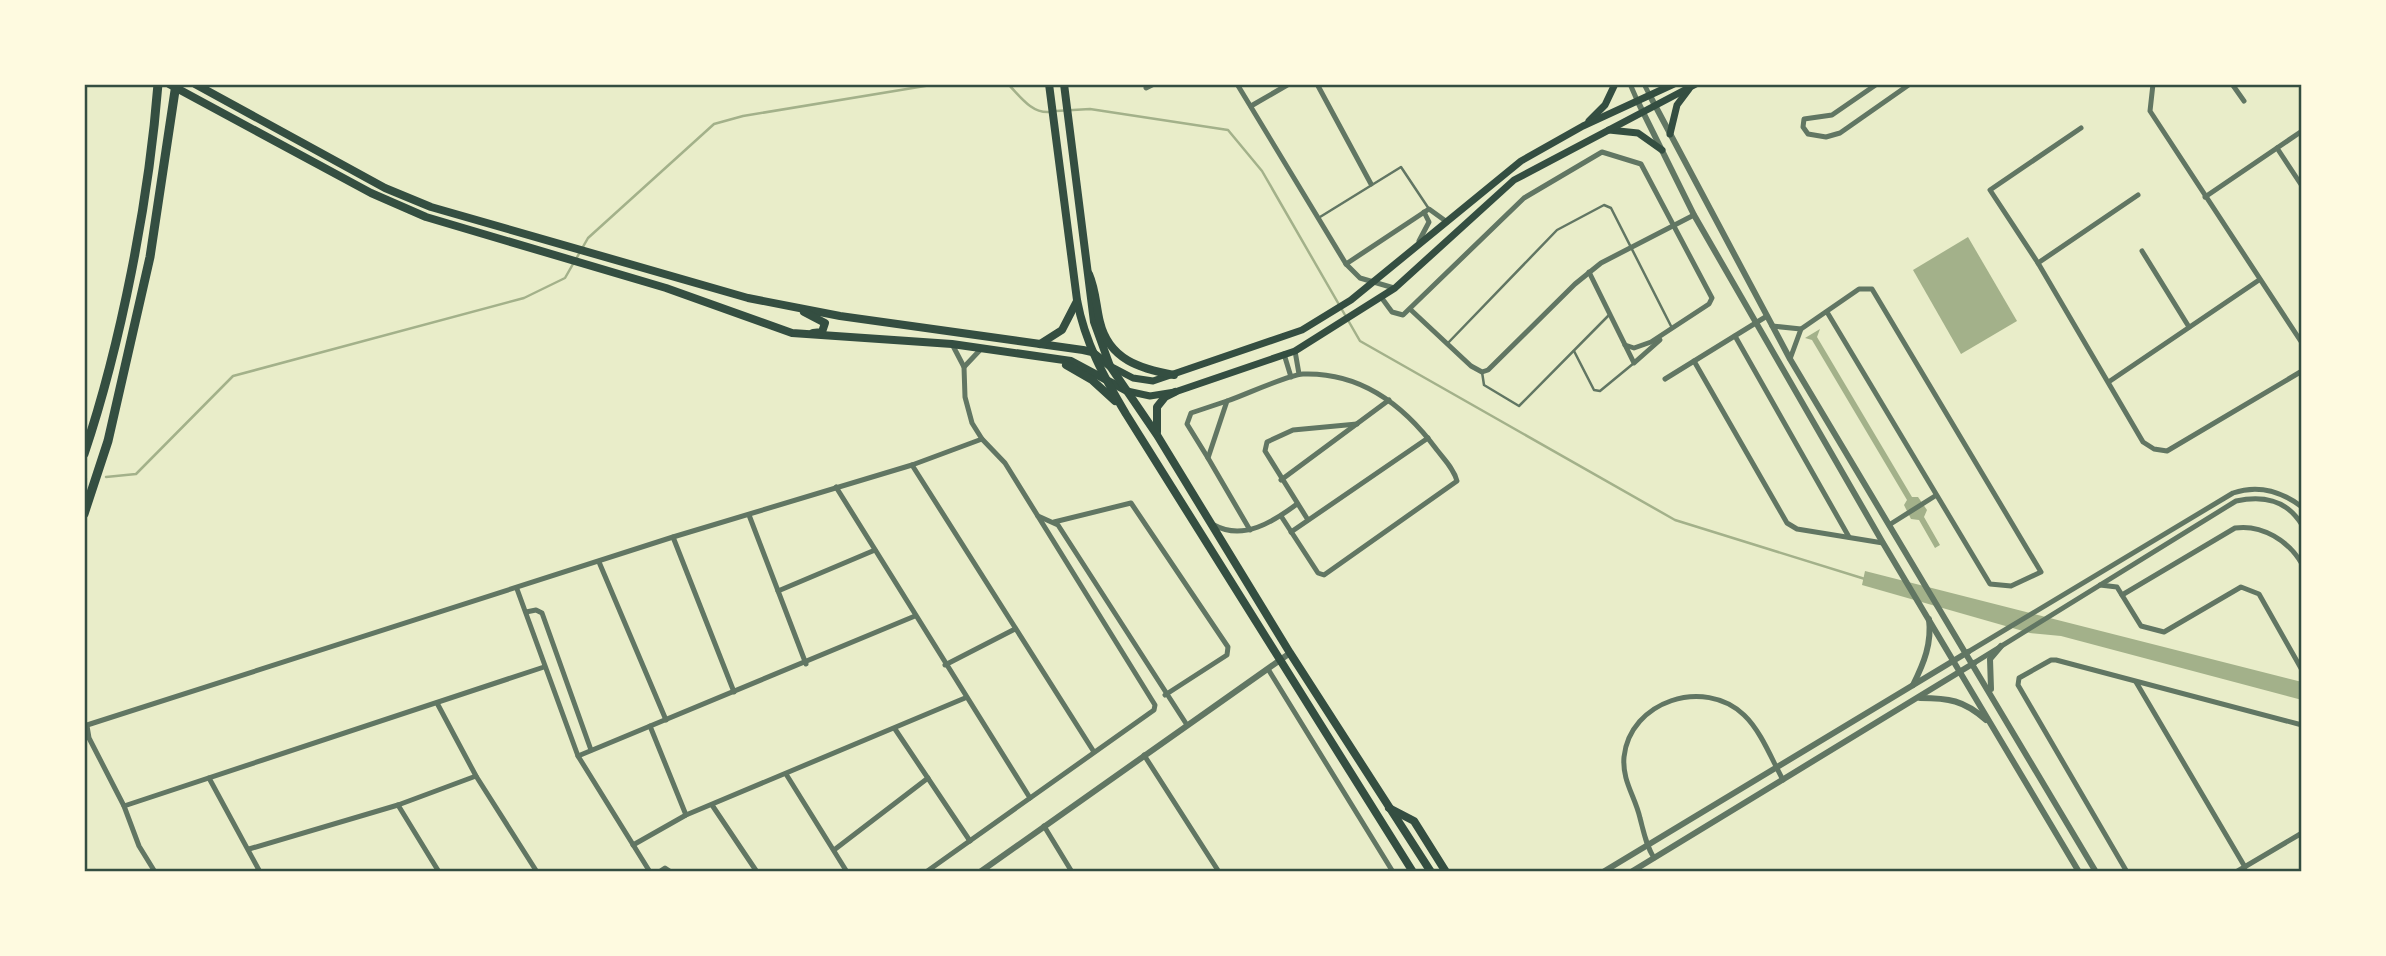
<svg xmlns="http://www.w3.org/2000/svg" width="2386" height="956" viewBox="0 0 2386 956" font-family="Barlow,sans-serif">
  <style>
    .water { fill: #a3b18a }
    .lines { fill: none; stroke-linecap: round; stroke-linejoin: round }
    .stream { stroke: #a3b18a; stroke-width: 2.5 }
    .service { stroke: #617663; stroke-width: 2.5 }
    .minor { stroke: #617663; stroke-width: 5 }
    .tertiary { stroke: #617663; stroke-width: 6 }
    .secondary { stroke: #344e41; stroke-width: 7 }
    .primary { stroke: #344e41; stroke-width: 8 }
    .trunk { stroke: #344e41; stroke-width: 9 }
    .neatline { fill: none; stroke: #344e41; stroke-width: 2.5 }
  </style>
  <rect width="100%" height="100%" fill="#e9edc9"/>
  <!-- water -->
  <g class="water">
    <path d="M1968 237 2017 321 1961 354 1913 270Z"/>
    <path d="M1820 329 1817 337 1912 497H1918L1927 510 1924 517 1940 545 1935 548 1919 520 1911 519 1904 505 1907 500 1812 340 1805 338Z"/>
    <path d="M1865 571 2302 682V700L2061 636 2030 633 1862 585Z"/>
  </g>
  <g class="lines">
    <!-- stream -->
    <g class="stream">
      <path d="M1008 84C1020 96 1031 113 1049 112"/>
      <path d="M1056 111 1090 109 1228 130 1262 171 1360 341 1675 520 1865 579"/>
      <path d="M576 259 588 238 714 124 743 116 937 84"/>
      <path d="M106 477 136 474 233 376 524 298 565 278 573 264"/>
      <path d="M84 479H86"/>
    </g>
    <!-- service -->
    <g class="service">
      <path d="M1320 217 1401 167 1429 209"/>
      <path d="M1447 344 1557 230 1604 205 1611 208 1672 328"/>
      <path d="M1574 351 1594 390 1600 391 1634 363"/>
      <path d="M1482 372 1484 385 1519 406 1609 315"/>
    </g>
    <!-- minor -->
    <g class="minor">
      <path d="M1237 84 1346 264 1360 278 1394 288"/>
      <path d="M1317 84 1371 184"/>
      <path d="M1630 84 1637 100"/>
      <path d="M1644 84 1649 94"/>
      <path d="M1877 84 1832 115 1804 119 1803 127 1808 134 1826 137 1840 133 1910 84"/>
      <path d="M2153 84 2150 111 2302 343"/>
      <path d="M2232 84 2244 101"/>
      <path d="M1146 88 1154 84"/>
      <path d="M1251 106 1289 84"/>
      <path d="M2081 128 1990 190 2038 263 2143 442 2154 449 2167 451 2302 371"/>
      <path d="M2277 148 2302 186"/>
      <path d="M2205 197 2302 131"/>
      <path d="M1419 241 1429 222 1424 212"/>
      <path d="M2142 251 2189 327"/>
      <path d="M2038 263 2138 195"/>
      <path d="M1346 264 1429 209 1447 222"/>
      <path d="M1589 272 1634 363 1660 340"/>
      <path d="M1381 297 1392 312 1403 315 1524 198 1602 152 1641 164 1712 298 1709 304 1651 342 1634 348 1625 345"/>
      <path d="M1411 310 1471 366 1482 372 1488 370 1575 284 1601 263 1694 215"/>
      <path d="M1772 326 1801 329"/>
      <path d="M1735 336 1849 537"/>
      <path d="M1295 351 1299 374"/>
      <path d="M1284 354 1291 377"/>
      <path d="M1790 359 1801 329 1859 289H1872L2041 572 2011 586 1990 584 1827 312"/>
      <path d="M1694 361 1787 523 1797 529 1883 543"/>
      <path d="M964 367 981 349"/>
      <path d="M1665 379 1767 316"/>
      <path d="M2110 381 2259 280"/>
      <path d="M1208 458 1187 424 1191 413 1227 401"/>
      <path d="M912 465 1094 752"/>
      <path d="M1281 480 1389 400"/>
      <path d="M836 487 1030 798"/>
      <path d="M749 515 806 664"/>
      <path d="M1038 516 1058 525 1187 725"/>
      <path d="M1308 520 1265 451 1267 442 1293 430 1357 424"/>
      <path d="M1054 522 1131 503 1228 647 1227 655 1165 695"/>
      <path d="M1214 525C1243 541 1273 522 1297 504"/>
      <path d="M1889 525 1935 496"/>
      <path d="M1250 530 1208 458 1227 401C1245 395 1287 375 1303 374 1360 372 1404 405 1437 450 1444 459 1454 469 1457 481L1324 575 1318 573 1281 516"/>
      <path d="M1291 532 1428 438"/>
      <path d="M673 537 734 692"/>
      <path d="M599 562 666 720"/>
      <path d="M2100 585 2117 587 2141 626 2164 632 2241 587 2259 594 2302 670"/>
      <path d="M517 589 578 756 650 872"/>
      <path d="M778 591 875 550"/>
      <path d="M2122 595 2235 528C2262 524 2289 541 2302 564"/>
      <path d="M526 612 536 610 542 613 591 750"/>
      <path d="M1968 652 2233 493C2259 484 2281 491 2302 507"/>
      <path d="M1974 663 2236 501C2264 495 2287 500 2302 525"/>
      <path d="M945 665 1015 629"/>
      <path d="M1268 669 1393 872"/>
      <path d="M2136 682 2245 867"/>
      <path d="M437 703 476 776 537 872"/>
      <path d="M84 726 673 537 912 465 982 439"/>
      <path d="M87 726 89 738 124 806 139 846 155 872"/>
      <path d="M650 726 686 815"/>
      <path d="M895 729 970 841"/>
      <path d="M1144 755 1219 872"/>
      <path d="M578 756 915 616"/>
      <path d="M786 774 847 872"/>
      <path d="M209 778 260 872"/>
      <path d="M398 805 439 872"/>
      <path d="M712 805 757 872"/>
      <path d="M124 806 544 667"/>
      <path d="M1044 826 1072 872"/>
      <path d="M633 845 686 815 965 698"/>
      <path d="M249 849 398 805 476 776"/>
      <path d="M834 850 928 778"/>
      <path d="M1654 858C1646 845 1644 833 1640 818 1635 796 1622 781 1624 757 1630 701 1704 677 1744 715 1761 731 1772 760 1783 780"/>
      <path d="M659 872 665 868 671 872"/>
      <path d="M926 872 1154 710 1155 705 1005 463 982 439 972 423 965 397 964 367 952 344"/>
      <path d="M2127 872 2018 685 2019 678 2051 660H2056L2302 725"/>
      <path d="M2236 872 2302 833"/>
    </g>
    <!-- tertiary -->
    <g class="tertiary">
      <path d="M1649 94 1790 359 2096 872"/>
      <path d="M1637 100 1694 215 1883 543 2079 872"/>
      <path d="M1913 685C1924 663 1932 643 1929 619"/>
      <path d="M1991 689 1990 659 2001 646"/>
      <path d="M1920 698C1948 698 1964 700 1986 720"/>
      <path d="M980 872 1290 653"/>
      <path d="M1603 872 1968 652"/>
      <path d="M1631 872 1974 663"/>
    </g>
    <!-- secondary -->
    <g class="secondary">
      <path d="M1589 121 1605 105 1615 84"/>
      <path d="M1609 130 1638 133 1662 150"/>
      <path d="M1670 134 1677 105 1689 89"/>
      <path d="M1112 367 1133 378 1153 381 1302 330 1351 300 1521 161 1583 126 1674 84"/>
      <path d="M1127 391 1150 396 1175 392 1295 351 1395 288 1514 180 1696 84"/>
    </g>
    <!-- primary -->
    <g class="primary">
      <path d="M169 84 371 193 426 217 666 288 792 333 952 344 1071 361 1127 391"/>
      <path d="M195 84 385 188 431 207 748 298 840 316 1083 350 1092 352 1110 366"/>
      <path d="M1049 84 1077 300C1085 343 1104 377 1126 414L1413 872"/>
      <path d="M1064 84 1094 322 1110 366 1157 435 1290 653 1431 872"/>
      <path d="M1089 274C1096 290 1096 306 1100 322 1109 360 1141 369 1174 375"/>
      <path d="M804 312 825 323 822 332 813 333"/>
      <path d="M1040 344 1062 330 1077 301"/>
      <path d="M1066 365 1092 380 1115 401"/>
      <path d="M1157 432V407L1165 397 1175 392"/>
      <path d="M1389 808 1414 821 1446 872"/>
    </g>
    <!-- trunk -->
    <g class="trunk">
      <path d="M84 454C121 344 149 200 158 84"/>
      <path d="M84 514 108 441 150 257 176 84"/>
    </g>
  </g>
  <!-- border -->
  <rect width="2386" height="956" fill="none" stroke="#fefae0" stroke-width="172"/>
  <rect x="86" y="86" width="2214" height="784" class="neatline"/>
</svg>
